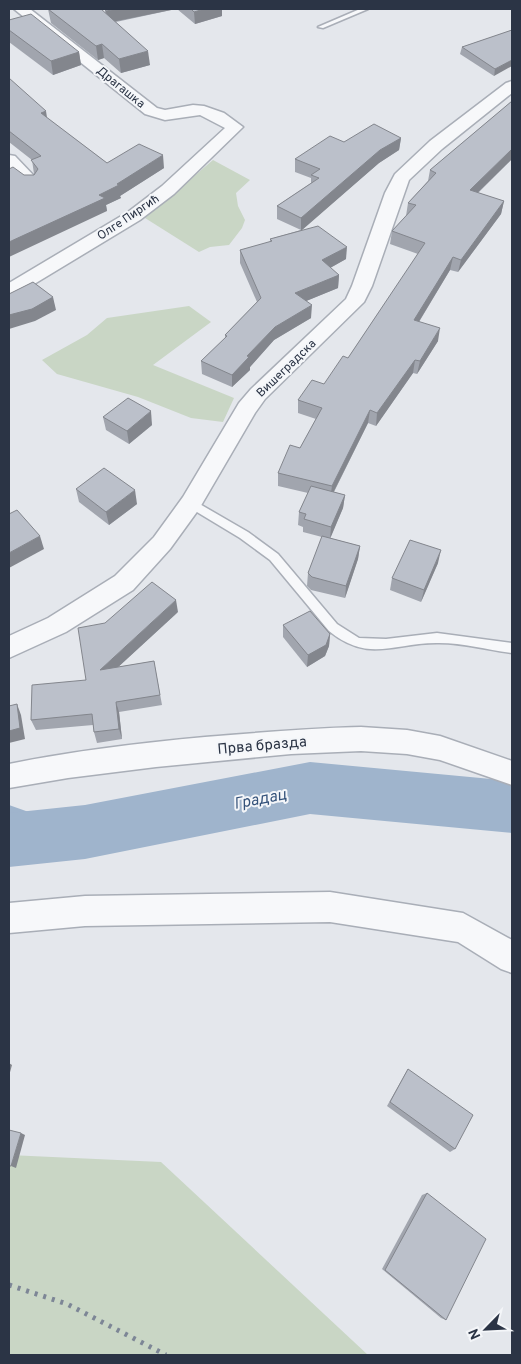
<svg xmlns="http://www.w3.org/2000/svg" width="521" height="1364" viewBox="0 0 521 1364" font-family="Overpass,sans-serif">
  <style>
    .green { fill: #c9d6c5 }
    .water { fill: #9fb4cc }
    .lines { fill: none; stroke-linecap: round; stroke-linejoin: round }
    .river { fill: #9fb4cc; fill-rule: evenodd }
    .lane-casing { stroke: #a9aeb7; stroke-width: 3 }
    .street-casing { stroke: #a9aeb7; stroke-width: 3 }
    .lane { fill: #f7f8fa; fill-rule: evenodd }
    .street { fill: #f7f8fa; fill-rule: evenodd }
    .rail { stroke: #7d8696; stroke-width: 5; stroke-dasharray: 3 6; stroke-linecap: butt }
    .wall { fill: #a1a5ae }
    .shaded-wall { fill: #83868d }
    .building { fill: #bbc0ca; stroke: #83868d }
    .labels { text-anchor: middle; stroke-width: 4; stroke-linejoin: round; paint-order: stroke }
    .far-street-label { font-size: 12px; fill: #2b3445; stroke: #f4f6f9 }
    .street-label { font-size: 15px; fill: #2b3445; stroke: #f4f6f9 }
    .water-label { font-size: 16px; font-style: italic; fill: #34527a; stroke: #f4f6f9 }
  </style>
  <rect width="100%" height="100%" fill="#e4e7ec"/>
  <!-- green -->
  <g class="green">
    <path d="M213 160 250 180 236 193 238 206 245 220 242 228 229 245 210 247 199 252 145 218Z"/>
    <path d="M189 306 211 322 153 365 234 398 223 422 191 418 138 397 57 374 42 360 87 335 107 318Z"/>
    <path d="M9 1155 161 1162 368 1355H9Z"/>
  </g>
  <!-- water -->
  <path class="water" d="M9 805 85 832 9 864Z"/>
  <g class="lines">
    <!-- river -->
    <path class="river" d="M310 762 512 781V833L310 814 85 859 9 867V813L85 805Z"/>
    <defs>
      <g id="lane">
        <path d="M360 9H368L323 28 318 27Z"/>
        <path d="M191 499 248 532 278 554 337 624 359 638 386 639 437 633 512 643V653C488 650 464 643 439 643 394 642 370 664 329 631L270 560 240 538 187 506 186 503 187 500Z"/>
      </g>
      <g id="street">
        <path d="M14 9H30L157 108 165 110 193 105 204 106 224 113 243 127 174 194 140 220 16 295 9 297V283L128 212 162 186 225 128 200 115 165 120 145 114Z"/>
        <path d="M512 81V93L442 149 409 180 372 286 364 302 265 399 255 413 199 509 170 549 133 590 66 632 9 658V636L48 618 115 576 154 537 183 497 239 403 251 389 346 299 352 286 385 193 395 174 430 141 506 83Z"/>
        <path d="M9 155 15 156 36 178 39 182 36 186C23 189 17 179 9 170Z"/>
        <path d="M361 727 407 730 440 736 512 761V785L440 760 407 754 361 751 291 754 156 767 68 778 9 788V764C73 751 139 743 205 737 257 733 309 728 361 727Z"/>
        <path d="M330 892 463 913 512 940V973L501 969 458 942 330 922 85 926 9 933V903L85 896Z"/>
      </g>
    </defs>
    <!-- lane casing -->
    <use href="#lane" class="lane-casing"/>
    <!-- street casing -->
    <use href="#street" class="street-casing"/>
    <!-- lane -->
    <use href="#lane" class="lane"/>
    <!-- street -->
    <use href="#street" class="street"/>
    <!-- rail -->
    <path class="rail" d="M9 1285 67 1304 166 1355"/>
  </g>
  <!-- wall -->
  <g class="wall">
    <path d="M48 9 105 13V9H176L116 22 150 65 121 73 104 58 98 60 51 23Z"/>
    <path d="M177 9H228L222 10V16L195 24Z"/>
    <path d="M9 20 79 52 81 65 53 75 9 42Z"/>
    <path d="M512 30 494 76 460 54 462 47Z"/>
    <path d="M9 78 47 118 107 163 164 168 120 196 121 198 106 205 107 211 24 175H34V174L32 160 9 142Z"/>
    <path d="M512 101V159L478 193 504 201 501 214 458 272 450 270 419 322 438 341 417 374 413 373 376 426 368 423 334 492 345 495 343 508 330 538 360 546 358 559 345 598 311 590 307 586 308 573 322 537 303 532V527L298 525 299 512 308 493 278 486V473L300 448 316 419 298 413V400L324 384 348 358 418 254 390 244 392 231 406 216 408 203 428 181 430 170Z"/>
    <path d="M401 138 399 150 379 163 301 230 346 259 330 268 339 275 338 288 306 301 311 318 274 340 250 367V370L232 387 202 374 201 361 225 338V335L257 302 240 263V250L270 242V239L301 230 277 219V206L311 183V178L295 172V159L344 142Z"/>
    <path d="M103 417 152 425 129 444 106 430Z"/>
    <path d="M76 489 137 504 109 525 79 502Z"/>
    <path d="M438 563 421 602 390 590 392 578Z"/>
    <path d="M178 612 118 667 154 661 162 705 119 712 122 739 97 743 94 732 93 725 36 730 31 720Z"/>
    <path d="M283 625 330 634 329 646 325 656 307 667 283 637Z"/>
    <path d="M408 1069 455 1149 450 1152 387 1106 405 1074Z"/>
    <path d="M427 1193 446 1320 441 1318 382 1269 422 1195Z"/>
  </g>
  <!-- shaded-wall -->
  <g class="shaded-wall">
    <path d="M118 9H176L107 23 106 11Z"/>
    <path d="M204 9H228L222 10V16L195 24 194 12Z"/>
    <path d="M102 44 104 58 98 60 96 46Z"/>
    <path d="M148 51 150 65 121 73 119 59Z"/>
    <path d="M79 52 81 65 53 75 51 61Z"/>
    <path d="M512 60V66L494 76 495 69Z"/>
    <path d="M46 111 48 124 41 113Z"/>
    <path d="M401 138 399 150 379 163 301 231V218L380 150Z"/>
    <path d="M512 149V159L467 203 470 190Z"/>
    <path d="M163 155 164 168 120 196 121 198 106 205 107 211 9 257V242L99 195Z"/>
    <path d="M504 201 501 214 458 272 461 260Z"/>
    <path d="M347 247 346 259 321 273 322 260Z"/>
    <path d="M453 257 450 270 412 333 414 320Z"/>
    <path d="M339 275 338 288 294 306 295 293Z"/>
    <path d="M53 297 56 310 35 321 9 329V315Z"/>
    <path d="M312 305 311 318 274 340 250 367V370L232 387V375L247 356 275 327Z"/>
    <path d="M440 328 438 341 417 374 420 361Z"/>
    <path d="M415 360 413 373 376 426 377 413Z"/>
    <path d="M370 410 368 423 330 499 332 486Z"/>
    <path d="M151 411 152 425 129 444 127 431Z"/>
    <path d="M135 490 137 504 109 525 106 512Z"/>
    <path d="M345 495 343 508 330 539 331 527Z"/>
    <path d="M40 536 44 549 9 568V553Z"/>
    <path d="M360 546 358 559 345 598 346 586Z"/>
    <path d="M441 550 438 563 421 602 424 590Z"/>
    <path d="M176 600 178 612 103 681 100 670Z"/>
    <path d="M330 634 329 646 325 656 307 667 308 655Z"/>
    <path d="M116 702 119 712 122 739 119 729Z"/>
    <path d="M17 704 21 715 25 739 9 743V731Z"/>
    <path d="M9 1063 12 1065 9 1076Z"/>
    <path d="M21 1133 25 1135 16 1168 11 1166Z"/>
  </g>
  <!-- building -->
  <g class="building">
    <path d="M48 9H101L148 51 119 59 102 44 96 46Z"/>
    <path d="M105 9H118L106 11Z"/>
    <path d="M191 9H204L194 12Z"/>
    <path d="M31 14 79 52 51 61 9 30V20Z"/>
    <path d="M512 30V60L495 69 462 47Z"/>
    <path d="M9 78 46 111 41 113 107 163 139 144 163 155 117 184 119 185 99 195 105 198 9 242V169L13 167 24 175H34L38 169 31 160 41 156 9 131Z"/>
    <path d="M512 101V149L470 190 504 201 461 260 453 257 414 320 440 328 420 361 415 360 377 413 370 410 332 486 278 473 290 445 300 448 322 408 298 400 312 380 324 384 343 356 348 358 425 243 392 231 416 205 408 203 436 173 430 170Z"/>
    <path d="M374 124 401 138 380 150 301 218 277 206 319 178 311 175 320 169 295 159 330 136 344 142Z"/>
    <path d="M318 226 347 247 322 260 339 275 295 293 312 305 275 327 247 356 249 357 232 375 201 361 227 336 225 335 261 298 240 250 272 241 270 239Z"/>
    <path d="M33 282 53 297 32 309 9 315V294Z"/>
    <path d="M128 398 151 411 127 431 103 417Z"/>
    <path d="M104 468 135 490 106 512 76 489Z"/>
    <path d="M311 486 345 495 331 527 304 519 306 514 299 512Z"/>
    <path d="M17 510 40 536 9 553V514Z"/>
    <path d="M322 536 360 546 346 586 312 577 308 573Z"/>
    <path d="M410 540 441 550 424 590 392 578Z"/>
    <path d="M152 582 176 600 100 670 154 661 160 695 116 702 119 729 94 732 92 714 31 720 32 685 86 680 78 628 105 623Z"/>
    <path d="M310 611 330 634 326 645 308 655 283 625Z"/>
    <path d="M17 704 20 728 9 731V706Z"/>
    <path d="M408 1069 473 1115 455 1149 390 1102Z"/>
    <path d="M9 1130 21 1133 11 1166H9Z"/>
    <path d="M427 1193 486 1239 446 1320 385 1270Z"/>
  </g>
  <g class="labels">
    <!-- far-street labels -->
    <g class="far-street-label">
      <text transform="translate(121 87) rotate(39)" y="4">Драгашка</text>
      <text transform="translate(128 217) rotate(-34)" y="4">Олге Пиргић</text>
      <text transform="translate(286 368) rotate(-44)" y="4">Вишеградска</text>
    </g>
    <!-- street labels -->
    <g class="street-label">
      <text transform="translate(262 745) rotate(-5)" y="5">Прва бразда</text>
    </g>
    <!-- water labels -->
    <g class="water-label">
      <text transform="translate(260 798) rotate(-11)" y="6">Градац</text>
    </g>
  </g>
  <!-- border -->
  <rect width="521" height="1364" fill="none" stroke="#2b3445" stroke-width="20"/>
  <!-- north arrow -->
  <g transform="translate(486 1329) rotate(246)" stroke="#f4f6f9" stroke-width="4" paint-order="stroke">
  <path d="M0-4L9 19L0 12L-9 19Z" fill="#2b3445"/>
  <text y="-8" font-size="14" font-weight="bold" text-anchor="middle" fill="#2b3445">N</text>
  </g>
</svg>
